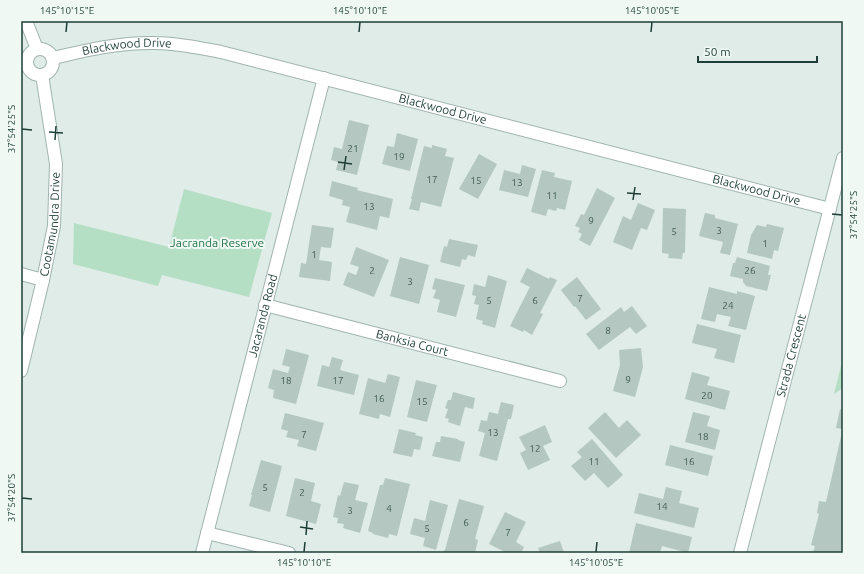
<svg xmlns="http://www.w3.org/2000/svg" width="864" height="574" viewBox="0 0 864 574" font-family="Ubuntu,sans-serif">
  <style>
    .green { fill: #b5dfc4 }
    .building { fill: #b4c7c0 }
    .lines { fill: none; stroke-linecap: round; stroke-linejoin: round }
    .street-casing { stroke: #a1b4af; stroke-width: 14 }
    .street { stroke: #fff; stroke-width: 12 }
    .ticks { fill: none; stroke: #1e3e37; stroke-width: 1.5 }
    .labels { text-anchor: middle; stroke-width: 4; stroke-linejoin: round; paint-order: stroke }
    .number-label { font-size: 10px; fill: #446059 }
    .street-label { font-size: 12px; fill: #1e3e37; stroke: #f0f8f4 }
    .park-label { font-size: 12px; fill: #25784b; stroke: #f0f8f4 }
    .neatline { fill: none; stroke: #1e3e37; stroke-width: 1.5 }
    .ticks-label { font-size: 10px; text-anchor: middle; fill: #1e3e37 }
  </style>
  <rect width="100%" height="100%" fill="#dfece7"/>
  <!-- green -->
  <g class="green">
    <path d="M184 189 272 213 249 297 162 275 158 286 73 264 74 223 169 247Z"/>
    <path d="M842 362 843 388 834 394Z"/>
  </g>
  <!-- building -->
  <g class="building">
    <path d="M349 120 369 125 357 175 336 170 338 162 331 160 334 147 342 149Z"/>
    <path d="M397 133 418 139 410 171 382 164 387 146 394 147Z"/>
    <path d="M432 145 447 149 445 156 454 158 441 207 421 202 419 211 409 209 412 199H411L424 146 432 148Z"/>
    <path d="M479 154 497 164 478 199 459 189Z"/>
    <path d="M522 165 536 169 528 197 499 190 504 170 520 174Z"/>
    <path d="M542 170 555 173 554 177 572 181 565 210 557 208 556 211 548 209 546 216 531 212Z"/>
    <path d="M332 181 358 188 357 190 393 199 389 218 380 216 377 230 346 222 350 207 342 205 343 200 329 196Z"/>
    <path d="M597 188 615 198 590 246 579 240 582 234 578 232 580 228 575 226 581 214 584 215Z"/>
    <path d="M638 203 655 210 647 230 641 228 632 250 613 242 623 216 631 220Z"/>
    <path d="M663 208 686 209 685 253H683L682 259 668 258 669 254 662 253Z"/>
    <path d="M705 213 715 215V218L738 224 730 255 720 253 723 242 699 236Z"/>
    <path d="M767 224 784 228 778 251 774 250 772 259 747 253 751 235 757 225 766 227Z"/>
    <path d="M312 225 334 228 331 248 321 247 319 260 332 262 330 281 299 277 301 263 306 264Z"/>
    <path d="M449 239 478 245 475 257 468 255 466 260 462 259 460 267 440 262 444 246 447 247Z"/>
    <path d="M356 247 389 260 374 297 343 285 348 272 356 275 359 267 350 264Z"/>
    <path d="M400 257 429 265 419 304 390 296Z"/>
    <path d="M737 257 770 266 768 275H771L767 291 746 286 743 282V279L730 276 733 263H735Z"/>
    <path d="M527 268 549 279 550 277 557 280 540 313 543 314 532 335 524 330 523 332 510 326 530 287 520 282Z"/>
    <path d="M488 275 507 281 495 328 482 324 483 321 476 319 479 305 474 304 476 296 472 295 474 284 485 287Z"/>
    <path d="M577 277 601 309 586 320 575 306 574 307 561 290Z"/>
    <path d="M435 278 465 285 456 317 437 312 440 300 433 298 436 290 432 289Z"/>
    <path d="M709 287 737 294V291L755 296 746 330 728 326 731 317 717 314 715 322 701 319Z"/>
    <path d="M632 306 647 326 636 334 630 327 599 350 586 334 621 307 624 312Z"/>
    <path d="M697 324 741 335 734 363 714 358 717 349 692 343Z"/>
    <path d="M641 348 643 367 635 397 613 391 620 365 619 350Z"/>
    <path d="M286 349 309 355 296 404 273 398 274 390 268 388 273 369 288 373 290 367 282 365Z"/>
    <path d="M332 357 343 360 340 370 359 375 354 395 317 386 322 365 329 367Z"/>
    <path d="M692 372 710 377 707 385 730 391 725 410 685 399Z"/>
    <path d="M388 374 400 377 390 417 380 414 379 419 359 414 368 378 385 383Z"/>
    <path d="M416 380 437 385 427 422 407 417Z"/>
    <path d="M453 392 475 398 473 409 465 407 460 426 448 422 449 419 445 418 448 409 445 408 448 400H451Z"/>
    <path d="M501 402 514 405 511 419H508L497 461 479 456 485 433 478 431 481 420 487 421 489 412 498 414Z"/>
    <path d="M840 409 843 410V429L836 428Z"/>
    <path d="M605 412 619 428 627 420 641 435 616 458 588 428Z"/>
    <path d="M693 412 710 416 707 426 720 430 715 450 685 442Z"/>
    <path d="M285 413 324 423 316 451 297 446 299 440 286 437 288 431 281 429Z"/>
    <path d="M545 425 552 442 543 446 550 460 528 470 520 453 526 450 519 437Z"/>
    <path d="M399 429 416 433 415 435 423 437 420 450 414 449 412 457 393 453Z"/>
    <path d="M842 432 843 553H813L815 546 811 545 819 514 817 513 819 501 826 502Z"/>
    <path d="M441 436 458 439V440L465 442 460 462 432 456 436 442H440Z"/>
    <path d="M592 439 623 475 608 488 594 473 585 481 571 466 582 457 577 452Z"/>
    <path d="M670 445 713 456 708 476 665 465Z"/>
    <path d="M261 460 282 466 270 512 249 506 252 495H251Z"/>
    <path d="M295 478 315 483 311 501 321 504 316 524 286 516Z"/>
    <path d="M385 478 410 484 397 536 389 534 388 538 373 534V533L368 531 380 485H383Z"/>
    <path d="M344 482 359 485 355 500 368 503 360 533 343 528 344 524 337 523 338 518 333 517 338 495 340 496Z"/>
    <path d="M666 487 682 491 679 503 699 508 694 528 634 513 639 493 663 499Z"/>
    <path d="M459 499 484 506 475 539 478 540 475 553 463 552 462 553H443L444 550H445Z"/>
    <path d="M430 500 448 505 436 550 423 546 425 538 410 534 414 518 425 521Z"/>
    <path d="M505 512 526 522 516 542 524 547 521 553H507L489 544Z"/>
    <path d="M636 523 692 537 688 553 662 546 660 553 646 552 645 553H629Z"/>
    <path d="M560 541 564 553H540L538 548Z"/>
  </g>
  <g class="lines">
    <defs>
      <g id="street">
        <path d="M26 21 37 49"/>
        <circle cx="40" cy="62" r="13"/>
        <path id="s1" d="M53 58C87 50 121 42 156 43 178 43 199 48 221 52L830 209"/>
        <path d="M21 274 43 280"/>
        <path id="s2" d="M265 305 560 381"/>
        <path id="s3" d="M21 371 43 280 54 226 56 164 42 75"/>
        <path d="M207 533 289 553"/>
        <path id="s4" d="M202 553 324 78"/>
        <path id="s5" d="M740 553 843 158"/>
      </g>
    </defs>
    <!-- street casing -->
    <use href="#street" class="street-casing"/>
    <!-- street -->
    <use href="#street" class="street"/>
  </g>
  <!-- ticks -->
  <path class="ticks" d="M66 32 67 22M359 32 360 22M651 32 652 22M22 129 32 130M49 132 63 133M55 140 56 126M338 162 352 164M344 170 346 156M627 193 641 194M633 200 635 187M832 214 842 215M22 498 32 499M300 527 313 529M306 535 307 521M304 552 305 542M596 552 597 542"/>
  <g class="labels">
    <!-- number labels -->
    <g class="number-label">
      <text x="353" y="152">21</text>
      <text x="399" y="160">19</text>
      <text x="432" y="183">17</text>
      <text x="476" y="184">15</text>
      <text x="517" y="186">13</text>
      <text x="552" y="199">11</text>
      <text x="369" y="210">13</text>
      <text x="591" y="224">9</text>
      <text x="719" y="234">3</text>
      <text x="674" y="235">5</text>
      <text x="765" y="247">1</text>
      <text x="314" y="258">1</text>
      <text x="372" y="274">2</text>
      <text x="750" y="274">26</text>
      <text x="410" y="285">3</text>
      <text x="580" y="302">7</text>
      <text x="489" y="304">5</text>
      <text x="535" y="304">6</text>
      <text x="728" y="309">24</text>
      <text x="608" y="334">8</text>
      <text x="628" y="383">9</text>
      <text x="286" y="384">18</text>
      <text x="338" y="384">17</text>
      <text x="707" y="399">20</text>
      <text x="379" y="402">16</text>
      <text x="422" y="405">15</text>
      <text x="493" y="436">13</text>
      <text x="304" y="438">7</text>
      <text x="703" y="440">18</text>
      <text x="535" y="452">12</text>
      <text x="594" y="465">11</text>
      <text x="689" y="465">16</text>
      <text x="265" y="491">5</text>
      <text x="302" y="496">2</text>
      <text x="662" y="510">14</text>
      <text x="389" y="512">4</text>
      <text x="350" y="514">3</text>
      <text x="466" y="526">6</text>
      <text x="427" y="532">5</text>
      <text x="508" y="536">7</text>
    </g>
    <!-- street labels -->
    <g class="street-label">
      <text dy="4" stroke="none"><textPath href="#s1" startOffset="75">Blackwood Drive</textPath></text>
      <text dy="4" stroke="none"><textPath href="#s1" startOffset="399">Blackwood Drive</textPath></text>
      <text dy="4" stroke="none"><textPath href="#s1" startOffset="723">Blackwood Drive</textPath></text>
      <text dy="4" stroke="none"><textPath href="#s3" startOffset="150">Cootamundra Drive</textPath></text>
      <text dy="4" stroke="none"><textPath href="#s4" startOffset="245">Jacaranda Road</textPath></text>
      <text dy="4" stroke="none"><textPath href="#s2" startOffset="152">Banksia Court</textPath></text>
      <text dy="4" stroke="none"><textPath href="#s5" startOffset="204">Strada Crescent</textPath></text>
    </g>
    <!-- park labels -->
    <g class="park-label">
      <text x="217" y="247">Jacranda Reserve</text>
    </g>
  </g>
  <!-- border -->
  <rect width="864" height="574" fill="none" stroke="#f0f8f4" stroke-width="44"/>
  <!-- scale -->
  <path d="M698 56v6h119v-6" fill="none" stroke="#1e3e37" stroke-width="2"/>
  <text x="704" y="56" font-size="12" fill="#1e3e37" stroke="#f0f8f4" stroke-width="3" paint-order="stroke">50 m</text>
  <rect x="22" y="22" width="820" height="530" class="neatline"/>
  <g class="ticks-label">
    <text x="67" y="14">145°10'15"E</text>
    <text x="360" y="14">145°10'10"E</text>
    <text x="652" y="14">145°10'05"E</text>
    <text transform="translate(11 129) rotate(-90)" y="4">37°54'25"S</text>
    <text transform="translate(853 215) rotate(-90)" y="4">37°54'25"S</text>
    <text transform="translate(11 498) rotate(-90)" y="4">37°54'20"S</text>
    <text x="304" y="566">145°10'10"E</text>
    <text x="596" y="566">145°10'05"E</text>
  </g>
</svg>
